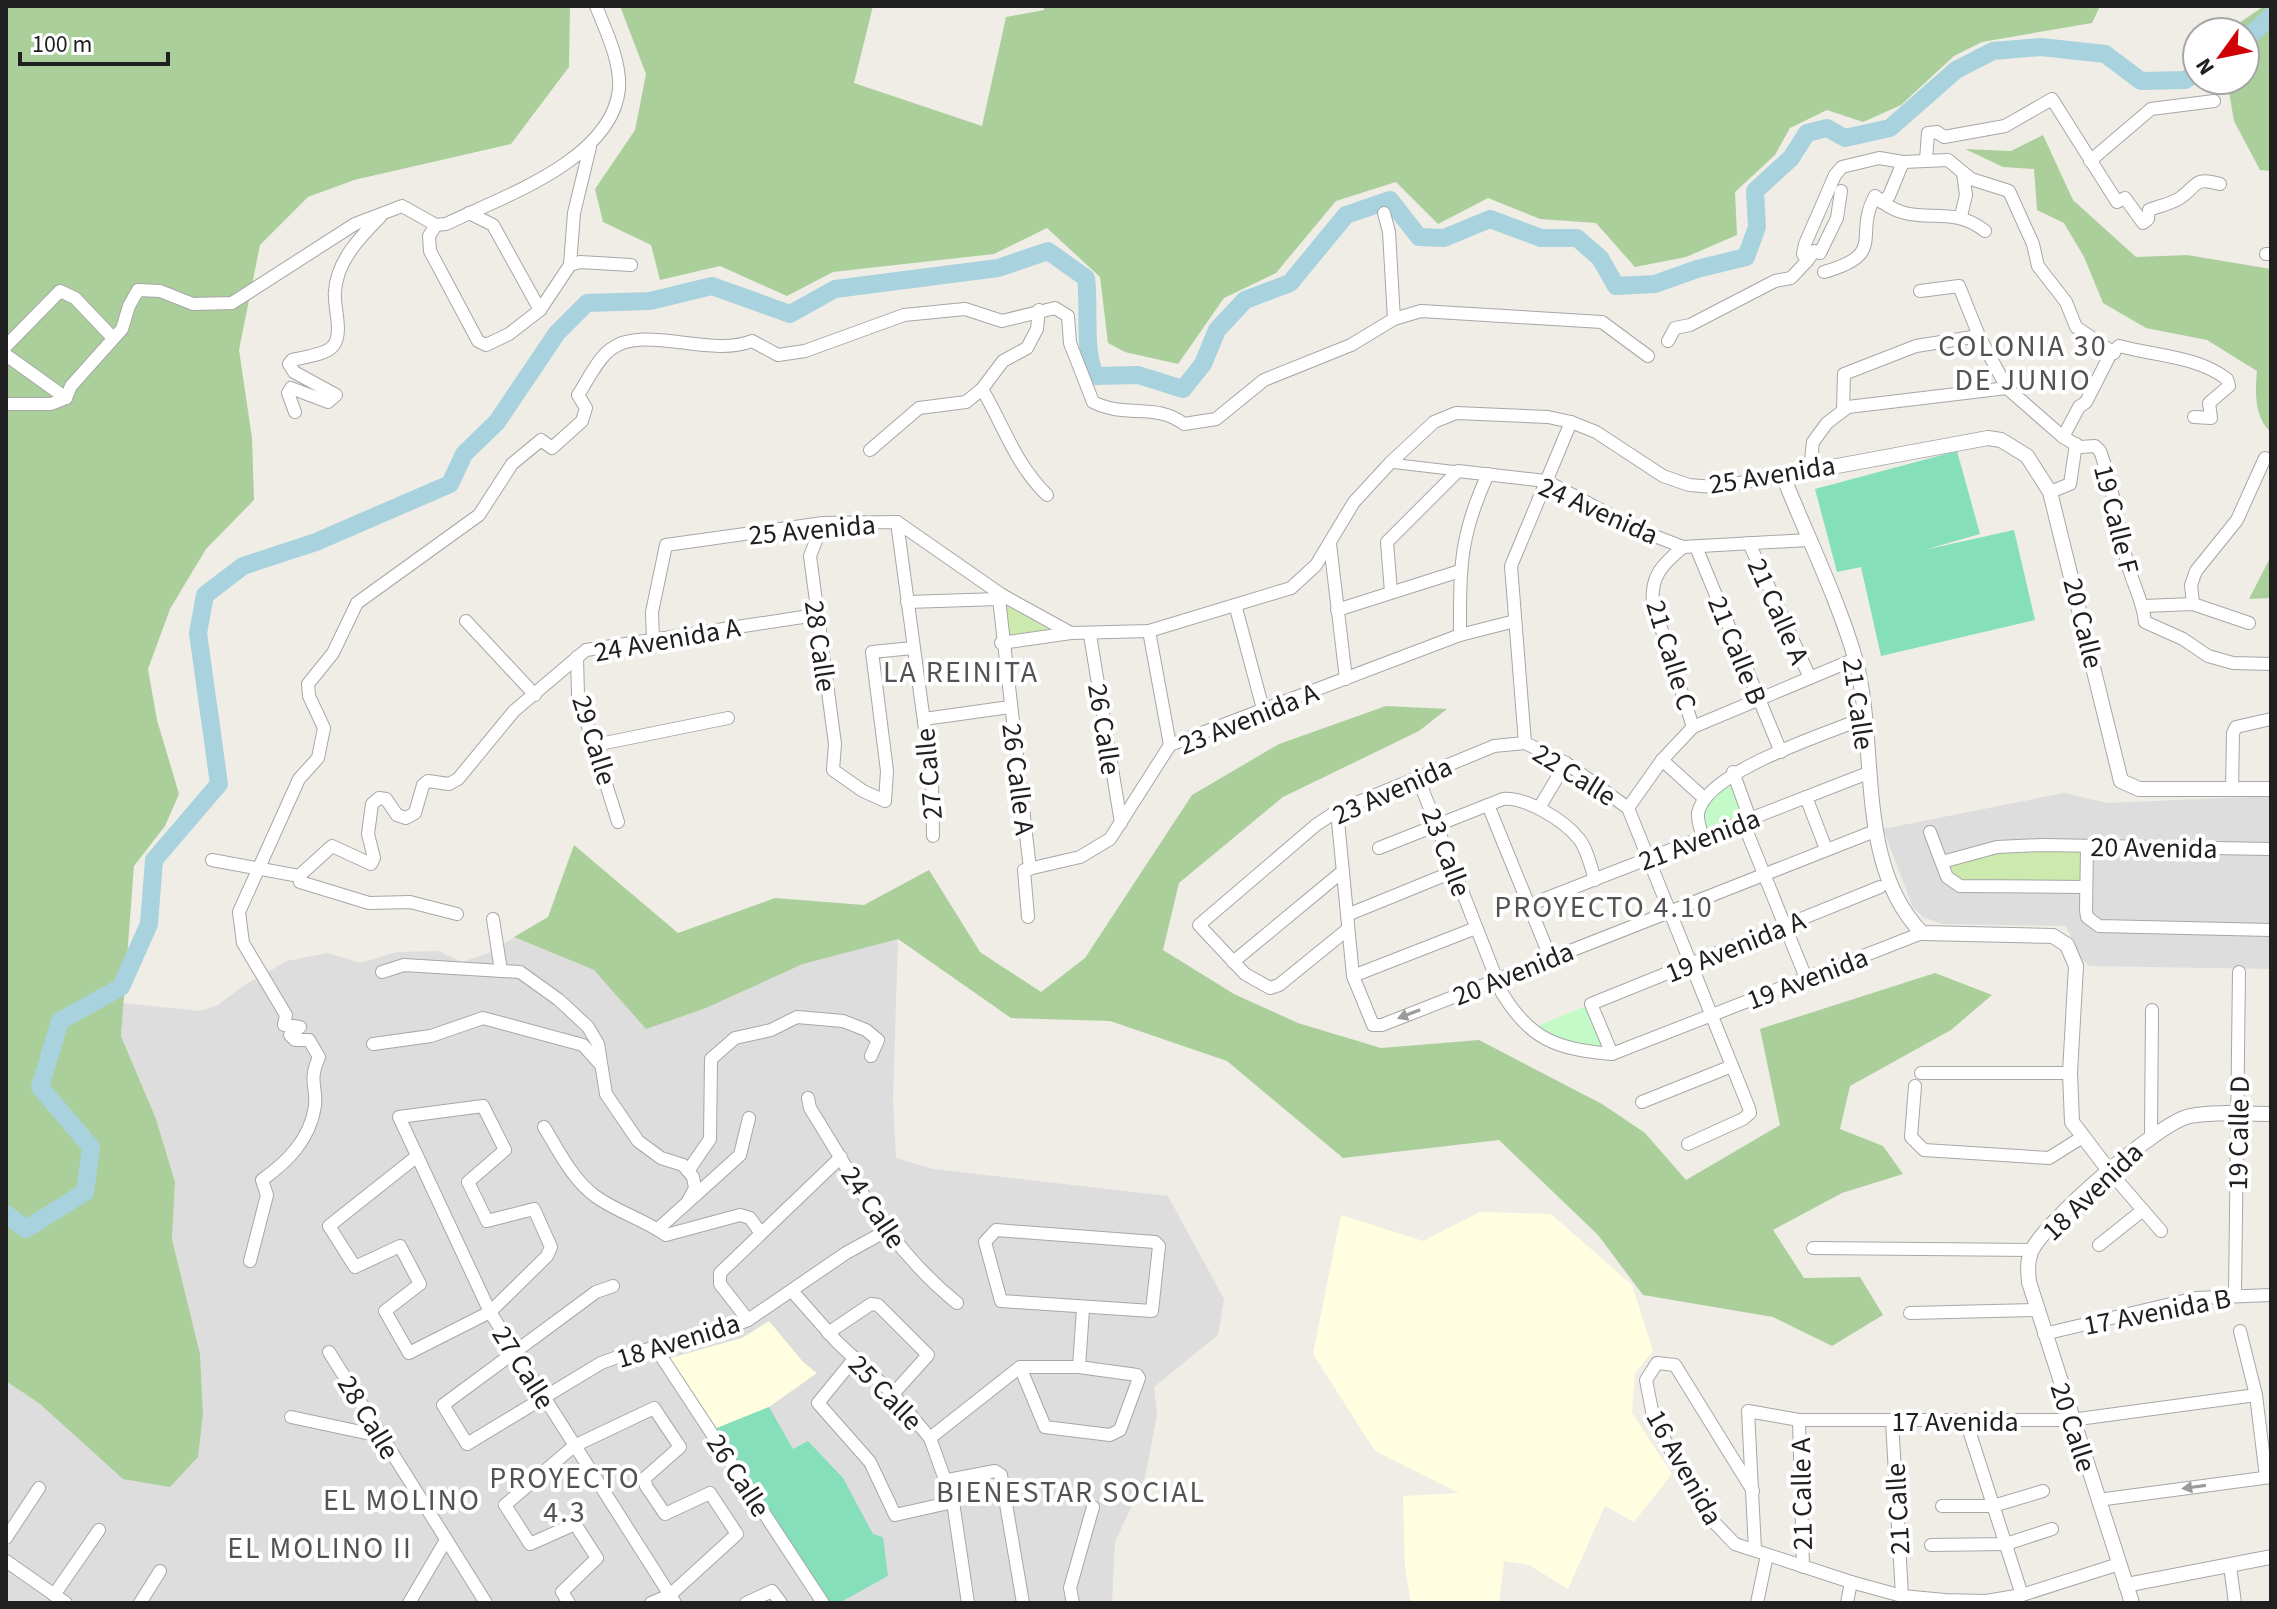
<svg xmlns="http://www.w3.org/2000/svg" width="2277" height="1609" viewBox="0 0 2277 1609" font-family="'Source Sans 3',sans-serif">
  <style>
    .residential { fill: #dedddd }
    .education { fill: #fffee1 }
    .grass { fill: #cceaad }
    .forest { fill: #abcf9b }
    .park { fill: #c4f9c8 }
    .pitch { fill: #85dfbb }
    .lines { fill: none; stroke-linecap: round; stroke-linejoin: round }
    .river { stroke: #a7d2de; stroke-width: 18 }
    .pedestrian-casing { stroke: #a7a7a7; stroke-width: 11 }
    .minor-casing { stroke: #a7a7a7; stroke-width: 14 }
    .tertiary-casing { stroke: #a7a7a7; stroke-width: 16 }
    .pedestrian { stroke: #fff; stroke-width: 9 }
    .minor { stroke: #fff; stroke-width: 12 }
    .tertiary { stroke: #fff; stroke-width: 14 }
    .oneway { fill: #9b9b9b }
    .labels { text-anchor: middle; stroke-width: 8; stroke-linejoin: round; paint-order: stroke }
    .street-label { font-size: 28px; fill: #202020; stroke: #fff }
    .neighbourhood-label { font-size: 30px; letter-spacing: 2px; fill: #535353; stroke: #fff }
  </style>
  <rect width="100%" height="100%" fill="#f0ede6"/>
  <!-- residential -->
  <g class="residential">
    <path d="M2064 793 2108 803 2271 796V969L2089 966 2080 957 2066 926 1942 924 1923 917 1913 908 1883 829Z"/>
    <path d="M514 937 594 970 647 1028 706 1008 803 964 898 938 893 1100 896 1158 933 1169 1168 1196 1224 1299 1218 1335 1154 1387 1157 1415 1145 1477 1115 1542 1112 1603H6V1381L40 1404 203 1413 200 1354 172 1239 175 1182 156 1119 121 1036 123 1003 200 1011 218 1005 243 986 287 961 328 953 360 963 397 952 438 951 462 962 489 953Z"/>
  </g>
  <!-- education -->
  <g class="education">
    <path d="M1480 1212 1551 1214 1632 1285 1653 1351 1635 1373 1632 1413 1672 1474 1634 1522 1605 1506 1568 1589 1529 1565 1504 1561 1499 1603H1411L1405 1567 1403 1496 1459 1493 1375 1451 1313 1354 1341 1215 1423 1241Z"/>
    <path d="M769 1321 803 1362 817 1373 769 1407 707 1432 663 1360 742 1338Z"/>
  </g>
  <!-- grass -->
  <g class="grass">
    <path d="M1004 603 1053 632 1008 638Z"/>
    <path d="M2087 847 2085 887 1960 886 1942 862 1965 854Z"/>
  </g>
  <!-- forest -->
  <g class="forest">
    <path d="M6 6H570L569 67 511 144 354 180 308 197 260 245 239 350 252 438 254 500 206 549 170 609 148 669 157 720 179 794 165 826 134 866 121 1036 156 1119 175 1182 172 1239 200 1354 203 1413 198 1457 170 1487 123 1479 40 1404 6 1381Z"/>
    <path d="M620 6H873L854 83 982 126 1006 17 1044 10V6H2100L2092 23 1982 42 1954 56 1901 105 1863 122 1827 110 1790 128 1775 155 1735 192 1737 235 1686 257 1635 267 1596 223 1540 219 1488 198 1438 224 1396 182 1336 201 1276 273 1224 298 1178 364 1125 352 1108 343 1100 277 1047 228 994 254 833 272 787 296 720 266 660 280 651 245 603 222 595 189 635 130 646 74Z"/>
    <path d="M2264 6H2271V171L2260 170 2234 121 2227 80H2245V32H2226Z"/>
    <path d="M2043 135 2073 200 2136 257 2187 255 2271 269V432C2254 418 2255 390 2257 371L2207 340 2146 328 2103 303 2084 257 2064 223 2037 210 2034 169 2003 167 1965 149 2011 151Z"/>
    <path d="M2271 556V598L2249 599Z"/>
    <path d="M1386 706 1447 709 1419 731 1283 797 1179 883 1163 950 1234 994 1298 1023 1381 1048 1479 1040 1602 1104 1645 1133 1686 1180 1780 1125 1760 1029 1935 973 1992 995 1951 1030 1850 1086 1840 1129 1883 1146 1903 1174 1842 1193 1773 1230 1804 1278 1860 1277 1883 1315 1832 1346 1773 1317 1643 1295 1598 1235 1499 1140 1343 1158 1227 1061 1110 1021 1011 1018 898 939 803 964 706 1008 646 1029 594 970 514 937 548 917 574 845 678 933 775 898 864 905 929 870 980 952 1041 992 1085 958 1192 795 1279 744Z"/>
  </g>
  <!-- park -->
  <g class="park">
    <path d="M1733 772 1750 819 1703 838 1698 814Z"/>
    <path d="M1591 1004 1612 1054 1579 1051 1529 1029Z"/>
  </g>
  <!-- pitch -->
  <g class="pitch">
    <path d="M1957 451 1980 534 1924 550 2014 530 2035 620 1881 656 1861 567 1837 572 1815 489Z"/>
    <path d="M769 1407 793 1449 808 1441 843 1478 873 1534 883 1537 888 1576 839 1603H819L707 1432Z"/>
  </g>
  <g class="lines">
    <!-- river -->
    <g class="river">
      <path d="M2245 40 2271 16"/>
      <path d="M6 1214 26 1229 85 1192 91 1147 40 1087 60 1021 121 987 149 924 154 860 219 784 198 633 205 595 243 566 316 542 450 484 464 454 497 422 557 333 587 303 650 301 712 286 790 314 835 289 998 268 1048 251 1086 278C1090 311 1083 346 1095 376L1138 375 1183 389 1203 364 1217 330 1245 300 1290 283 1346 215 1390 200 1419 237 1444 238 1490 219 1541 238H1577L1600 258 1616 286 1655 284 1697 269 1746 257 1757 227 1755 191 1791 158 1807 133 1827 128 1845 138 1890 128 1956 70 1993 51 2041 47 2105 54 2141 81 2185 80 2197 73"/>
    </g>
    <defs>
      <path id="pedestrian" d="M1390 463 1458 471"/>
      <g id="minor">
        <path d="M1926 160 1928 133 1937 132 1944 137 2005 126 2052 99 2117 202 2125 198 2143 223 2148 219 2149 210C2159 206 2171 204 2180 198 2198 186 2193 176 2220 184"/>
        <path d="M2090 161 2151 109 2214 101"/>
        <path d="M1881 202 1889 196 1903 162"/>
        <path d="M469 213 493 225 540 310"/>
        <path d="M1384 213 1389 232 1394 319"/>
        <path d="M1961 216 1966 195 1963 173"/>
        <path d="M436 225 429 236 430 251 478 341 486 345 509 334 540 310 570 265 574 213 590 147"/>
        <path d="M2266 254H2271"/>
        <path d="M1807 261 1814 251 1820 253 1837 218 1841 191"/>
        <path d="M570 265 580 262 631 265"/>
        <path d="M1824 272C1888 254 1853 236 1875 196 1915 233 1946 200 1985 231"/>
        <path d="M1920 291 1959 286 1979 336 2007 388 2063 437 2080 447 2095 446 2100 451C2114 488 2117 524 2127 562 2132 583 2143 600 2145 622L2183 639 2208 656 2233 663 2271 664"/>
        <path d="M1668 341 1675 328 1690 325 1775 281 1791 278 1807 261 1803 254 1805 244 1835 175 1842 167 1879 158 1903 162 1948 160 1971 179 2009 191 2033 244 2038 266 2066 302 2076 327 2114 353"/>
        <path d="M6 346 60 291 75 298 113 338"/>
        <path d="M6 355 66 398"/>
        <path d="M982 389C1004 426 1015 464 1047 495"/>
        <path d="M66 398 71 386 122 329 129 306 138 290 160 291 193 304 232 303 355 224 402 206 436 225 446 224C502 197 612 160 619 89 621 62 606 31 596 6"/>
        <path d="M6 404H51L66 398"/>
        <path d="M1843 410 1844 374 1916 346 1979 336"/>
        <path d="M295 412 288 393 291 388 328 402 336 395 294 372 289 364 292 360C303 357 326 355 333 346 344 333 333 306 335 291 337 261 360 237 380 217"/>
        <path d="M2063 437 2079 407 2086 402 2110 355 2119 346C2157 356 2196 356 2227 379L2229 386 2209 403 2211 418 2194 417"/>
        <path d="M870 450 919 408 966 402 982 389 1003 361 1027 348 1037 329 1039 310"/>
        <path d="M1810 469 1813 442 1827 423 1848 407 2007 388"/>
        <path d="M2050 492 2070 484 2076 444"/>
        <path d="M897 522 932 781 933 836"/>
        <path d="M823 523 810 556 835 744 833 770 863 791 885 801 887 771 872 652 913 648"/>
        <path d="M1749 543 1810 678"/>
        <path d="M1330 544 1346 679"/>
        <path d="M1683 547C1663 564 1650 576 1653 603L1693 727"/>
        <path d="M1696 547 1781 752"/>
        <path d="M1391 592 1387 542 1458 471 1546 481 1639 530 1683 547 1808 540"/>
        <path d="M1002 595 999 599 1030 869"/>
        <path d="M907 602 999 599"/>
        <path d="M2193 604 2191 585 2196 571 2237 520 2265 458"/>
        <path d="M2144 606 2193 604 2249 623"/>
        <path d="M1236 608 1263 709"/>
        <path d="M1337 610 1460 571"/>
        <path d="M466 621 535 695"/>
        <path d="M1149 631 1170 745"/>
        <path d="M1090 635 1121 823"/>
        <path d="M1460 635C1460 568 1459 537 1488 474"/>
        <path d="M653 639 652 612 666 545 823 523 897 522 1002 595 1069 632"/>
        <path d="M1001 643 1071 633 1149 631 1291 588 1316 565 1354 502 1390 463 1434 422 1456 413 1548 417 1571 422 1596 432 1663 476 1689 485 1714 487 1783 476"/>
        <path d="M577 657 578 695 618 822"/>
        <path d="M924 719 1010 707"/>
        <path d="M1525 743 1566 763 1628 808 1749 1108 1750 1113 1743 1119 1688 1144"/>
        <path d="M1525 743 1511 566 1571 422"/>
        <path d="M595 745 728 718"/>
        <path d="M1662 760 1705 799"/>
        <path d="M1733 772 1750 819"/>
        <path d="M1418 778 1502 993C1531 1041 1558 1049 1612 1054L1922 933"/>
        <path d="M2232 790 2233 733 2236 727 2271 719"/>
        <path d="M1806 797 1826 849"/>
        <path d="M1488 805 1550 957"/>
        <path d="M1539 808 1566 763"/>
        <path d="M1628 808 1662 760 1693 727 1855 659"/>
        <path d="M1337 811 1353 976 1373 1025H1382L1875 831"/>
        <path d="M1743 822 1806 978"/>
        <path d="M1930 832 1947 877 1960 886 2085 887"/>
        <path d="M1703 838C1701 831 1697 820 1698 813 1706 771 1826 734 1864 718"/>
        <path d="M2087 847 2086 910 2087 917 2099 926 2271 930"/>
        <path d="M1379 848 1503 799C1526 797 1564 820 1579 839 1587 849 1591 867 1595 880"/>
        <path d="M212 860 299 876 300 882 369 903 410 902 457 914"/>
        <path d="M1942 862 1997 847 2042 845 2271 849"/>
        <path d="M299 876 332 846 371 864 374 858 368 834 372 804 379 798 386 799 397 815 406 818 415 813 423 785 428 781 449 784 458 779 514 711 586 650 816 615"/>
        <path d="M1529 905 1868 773"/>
        <path d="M1347 915 1455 871"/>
        <path d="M1028 917 1024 870 1080 857 1110 839 1170 745 1460 635 1515 621"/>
        <path d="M493 919 501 971"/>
        <path d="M1348 929 1279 985 1270 988 1245 974 1199 925 1316 825 1337 811 1494 746 1525 743"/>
        <path d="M1233 962 1343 871"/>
        <path d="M382 972 404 965 520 972 559 1000 588 1027 598 1044 606 1094 638 1141 661 1158 683 1165 693 1177 695 1188 689 1199"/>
        <path d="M1353 976 1476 928"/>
        <path d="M373 1044 431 1036 483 1018 583 1045 600 1064"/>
        <path d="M1612 1054 1591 1004 1880 887"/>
        <path d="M1921 1073H2070"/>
        <path d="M1915 1086 1911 1137 1924 1150 2049 1158 2081 1138"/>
        <path d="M808 1098 810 1108C857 1183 886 1245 957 1303"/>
        <path d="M1642 1102 1732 1066"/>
        <path d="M544 1127C559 1151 572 1179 595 1196 617 1212 643 1219 666 1235L740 1215 750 1218 760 1232"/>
        <path d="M2151 1135 2152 1010"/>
        <path d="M416 1157 329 1226 355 1267 400 1246 420 1284 385 1311 409 1353 490 1312 547 1256 551 1247 534 1209 487 1221 468 1182 505 1150 483 1106 399 1117 490 1312 675 1603"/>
        <path d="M688 1171 710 1139 711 1059 735 1038 771 1030 797 1017 843 1021 866 1030 878 1040 871 1056"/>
        <path d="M2110 1172 2161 1231"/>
        <path d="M658 1229 740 1155 749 1118"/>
        <path d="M996 1230 1155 1242 1159 1246 1152 1311 1001 1301 985 1242Z"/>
        <path d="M2099 1245 2143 1210"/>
        <path d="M1813 1248 2032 1250"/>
        <path d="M250 1261 267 1195 262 1180C287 1162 310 1140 315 1106 317 1085 308 1082 319 1057L309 1040H295L290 1035 300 1027 284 1025 286 1015 243 943 239 912 299 779 318 758 324 728 309 696 308 684 333 653 357 603 479 515 512 464 541 440 552 448 582 421 586 408 578 395C587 382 597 359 611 349 644 324 710 358 752 341L778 355 805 351 904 315 965 309 1002 321 1055 308 1068 316 1070 343 1093 402C1127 419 1155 402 1184 424L1216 419 1264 380 1351 345 1394 319 1421 311 1602 322 1648 356"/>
        <path d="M613 1286 596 1292 443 1405 467 1444 601 1363 623 1355 713 1334 748 1320 846 1253 886 1231"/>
        <path d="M792 1291 837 1342 893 1394 930 1438 953 1502 968 1603"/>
        <path d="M2235 1294 2239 972"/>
        <path d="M1910 1313 2037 1310"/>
        <path d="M748 1320 720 1284V1273L841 1157"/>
        <path d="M2240 1331 2256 1395 2266 1477"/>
        <path d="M828 1333 871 1304 878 1305 928 1355 893 1394"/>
        <path d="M2044 1334 2196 1298 2271 1295"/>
        <path d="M655 1347 823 1603"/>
        <path d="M329 1352 486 1603"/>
        <path d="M854 1359 818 1403 870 1462 895 1515 953 1502"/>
        <path d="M1079 1367 1083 1309"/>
        <path d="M291 1417 380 1436"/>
        <path d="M1799 1420 1803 1567"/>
        <path d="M1892 1421 1902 1596"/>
        <path d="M1966 1421 2022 1595"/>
        <path d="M930 1438 1020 1367H1079L1137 1375 1139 1378 1120 1430 1110 1435 1045 1427 1020 1367"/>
        <path d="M948 1480 995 1471 1001 1475 1023 1603"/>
        <path d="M1753 1491 1675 1365 1657 1363 1646 1380 1654 1421 1708 1516 1735 1544 1851 1582 1902 1596 1945 1600 1986 1601 2022 1595 2119 1564"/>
        <path d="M2098 1500 2271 1477"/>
        <path d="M1942 1506H1993L2043 1491"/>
        <path d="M6 1538 39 1488"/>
        <path d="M1931 1545 2006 1544 2052 1529"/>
        <path d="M1755 1550 1748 1411 1799 1420H2071L2256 1395"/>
        <path d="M6 1561 66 1603"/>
        <path d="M2230 1566 2235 1603"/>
        <path d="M54 1595 99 1530"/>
        <path d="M140 1603 160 1571"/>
        <path d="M409 1603 446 1540"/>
        <path d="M569 1603 562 1592 597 1558 575 1524 530 1544 505 1505 574 1446 654 1408 680 1447 645 1478 646 1486 665 1514 710 1493 737 1534 670 1595 651 1603"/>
        <path d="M746 1603 772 1591 781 1603"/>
        <path d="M1073 1603 1070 1588 1093 1507"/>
        <path d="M1757 1603 1767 1555"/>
        <path d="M1847 1603 1851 1582"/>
      </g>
      <g id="tertiary">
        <path d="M2110 1172 2072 1122 2070 1073 2076 966 2067 945 2053 936 1922 933C1854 864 1879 743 1855 658 1838 599 1806 534 1783 476L1988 438 2001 440 2027 456 2050 492 2121 781 2139 789H2271"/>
        <path d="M2126 1585 2271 1557"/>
        <path d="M2132 1603 2029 1282C2028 1272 2027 1262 2031 1252 2043 1223 2159 1122 2190 1116 2216 1111 2245 1114 2271 1114"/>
      </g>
    </defs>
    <!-- pedestrian casing -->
    <use href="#pedestrian" class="pedestrian-casing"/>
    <!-- minor casing -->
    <use href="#minor" class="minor-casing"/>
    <!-- tertiary casing -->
    <use href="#tertiary" class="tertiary-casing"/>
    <!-- pedestrian -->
    <use href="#pedestrian" class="pedestrian"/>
    <!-- minor -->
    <use href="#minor" class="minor"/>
    <!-- tertiary -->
    <use href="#tertiary" class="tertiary"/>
  </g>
  <!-- one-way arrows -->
  <defs><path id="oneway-solid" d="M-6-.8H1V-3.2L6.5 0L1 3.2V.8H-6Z" transform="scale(2)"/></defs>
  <g class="oneway">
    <use href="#oneway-solid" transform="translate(1409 1014) rotate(159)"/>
    <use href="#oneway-solid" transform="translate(2194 1487) rotate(172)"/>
  </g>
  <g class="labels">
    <!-- street labels -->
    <g class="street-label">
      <text transform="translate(1772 474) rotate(-9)" y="10">25 Avenida</text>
      <text transform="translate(1599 510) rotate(24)" y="10">24 Avenida</text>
      <text transform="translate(2117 519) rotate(76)" y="10">19 Calle F</text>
      <text transform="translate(812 529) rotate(-5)" y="10">25 Avenida</text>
      <text transform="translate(1779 611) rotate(66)" y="10">21 Calle A</text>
      <text transform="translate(2084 623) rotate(76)" y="10">20 Calle</text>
      <text transform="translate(667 639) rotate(-10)" y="10">24 Avenida A</text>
      <text transform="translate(821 646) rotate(82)" y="10">28 Calle</text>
      <text transform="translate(1738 650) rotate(68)" y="10">21 Calle B</text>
      <text transform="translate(1672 655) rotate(73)" y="10">21 Calle C</text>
      <text transform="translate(1859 704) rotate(82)" y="10">21 Calle</text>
      <text transform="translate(1248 718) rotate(-22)" y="10">23 Avenida A</text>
      <text transform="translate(1105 729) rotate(81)" y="10">26 Calle</text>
      <text transform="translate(595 740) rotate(73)" y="10">29 Calle</text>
      <text transform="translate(928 774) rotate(-95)" y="10">27 Calle</text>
      <text transform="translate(1575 774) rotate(32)" y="10">22 Calle</text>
      <text transform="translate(1019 779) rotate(83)" y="10">26 Calle A</text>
      <text transform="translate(1392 790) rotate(-24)" y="10">23 Avenida</text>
      <text transform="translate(1699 839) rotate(-21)" y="10">21 Avenida</text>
      <text transform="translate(2154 847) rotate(1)" y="10">20 Avenida</text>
      <text transform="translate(1447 852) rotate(69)" y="10">23 Calle</text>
      <text transform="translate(1735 946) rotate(-22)" y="10">19 Avenida A</text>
      <text transform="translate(1513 973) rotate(-22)" y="10">20 Avenida</text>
      <text transform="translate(1807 978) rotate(-21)" y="10">19 Avenida</text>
      <text transform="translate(2238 1133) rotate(-89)" y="10">19 Calle D</text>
      <text transform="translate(2092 1191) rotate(-44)" y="10">18 Avenida</text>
      <text transform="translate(874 1207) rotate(56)" y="10">24 Calle</text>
      <text transform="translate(2157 1311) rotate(-11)" y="10">17 Avenida B</text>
      <text transform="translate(678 1340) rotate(-17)" y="10">18 Avenida</text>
      <text transform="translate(524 1367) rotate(58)" y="10">27 Calle</text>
      <text transform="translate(886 1392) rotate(46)" y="10">25 Calle</text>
      <text transform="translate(369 1417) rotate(59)" y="10">28 Calle</text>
      <text x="1955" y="1431">17 Avenida</text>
      <text transform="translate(2074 1427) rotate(72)" y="10">20 Calle</text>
      <text transform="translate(1685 1467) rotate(61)" y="10">16 Avenida</text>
      <text transform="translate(739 1475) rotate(57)" y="10">26 Calle</text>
      <text transform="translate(1801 1494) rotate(-91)" y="10">21 Calle A</text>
      <text transform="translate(1897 1509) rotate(-93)" y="10">21 Calle</text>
    </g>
    <!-- neighbourhood labels -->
    <g class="neighbourhood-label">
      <text x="2023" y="356">COLONIA 30<tspan x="2023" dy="34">DE JUNIO</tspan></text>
      <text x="961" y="682">LA REINITA</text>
      <text x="1604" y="917">PROYECTO 4.10</text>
      <text x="565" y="1488">PROYECTO<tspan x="565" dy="34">4.3</tspan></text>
      <text x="1071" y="1502">BIENESTAR SOCIAL</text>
      <text x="402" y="1510">EL MOLINO</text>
      <text x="320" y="1558">EL MOLINO II</text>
    </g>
  </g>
  <!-- border -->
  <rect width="2277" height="1609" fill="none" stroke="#202020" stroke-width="16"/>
  <!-- north arrow -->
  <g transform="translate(2221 56) rotate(237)"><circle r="38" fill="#ffffff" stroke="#a6a6a6" stroke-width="2"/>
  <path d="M0-6L14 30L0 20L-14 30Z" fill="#cf0104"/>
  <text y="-12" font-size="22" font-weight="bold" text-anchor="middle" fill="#202020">N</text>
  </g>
  <!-- scale -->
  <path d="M20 52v12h148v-12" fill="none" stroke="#202020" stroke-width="4"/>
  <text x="32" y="52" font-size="24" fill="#202020" stroke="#ffffff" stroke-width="6" paint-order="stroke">100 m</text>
</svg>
